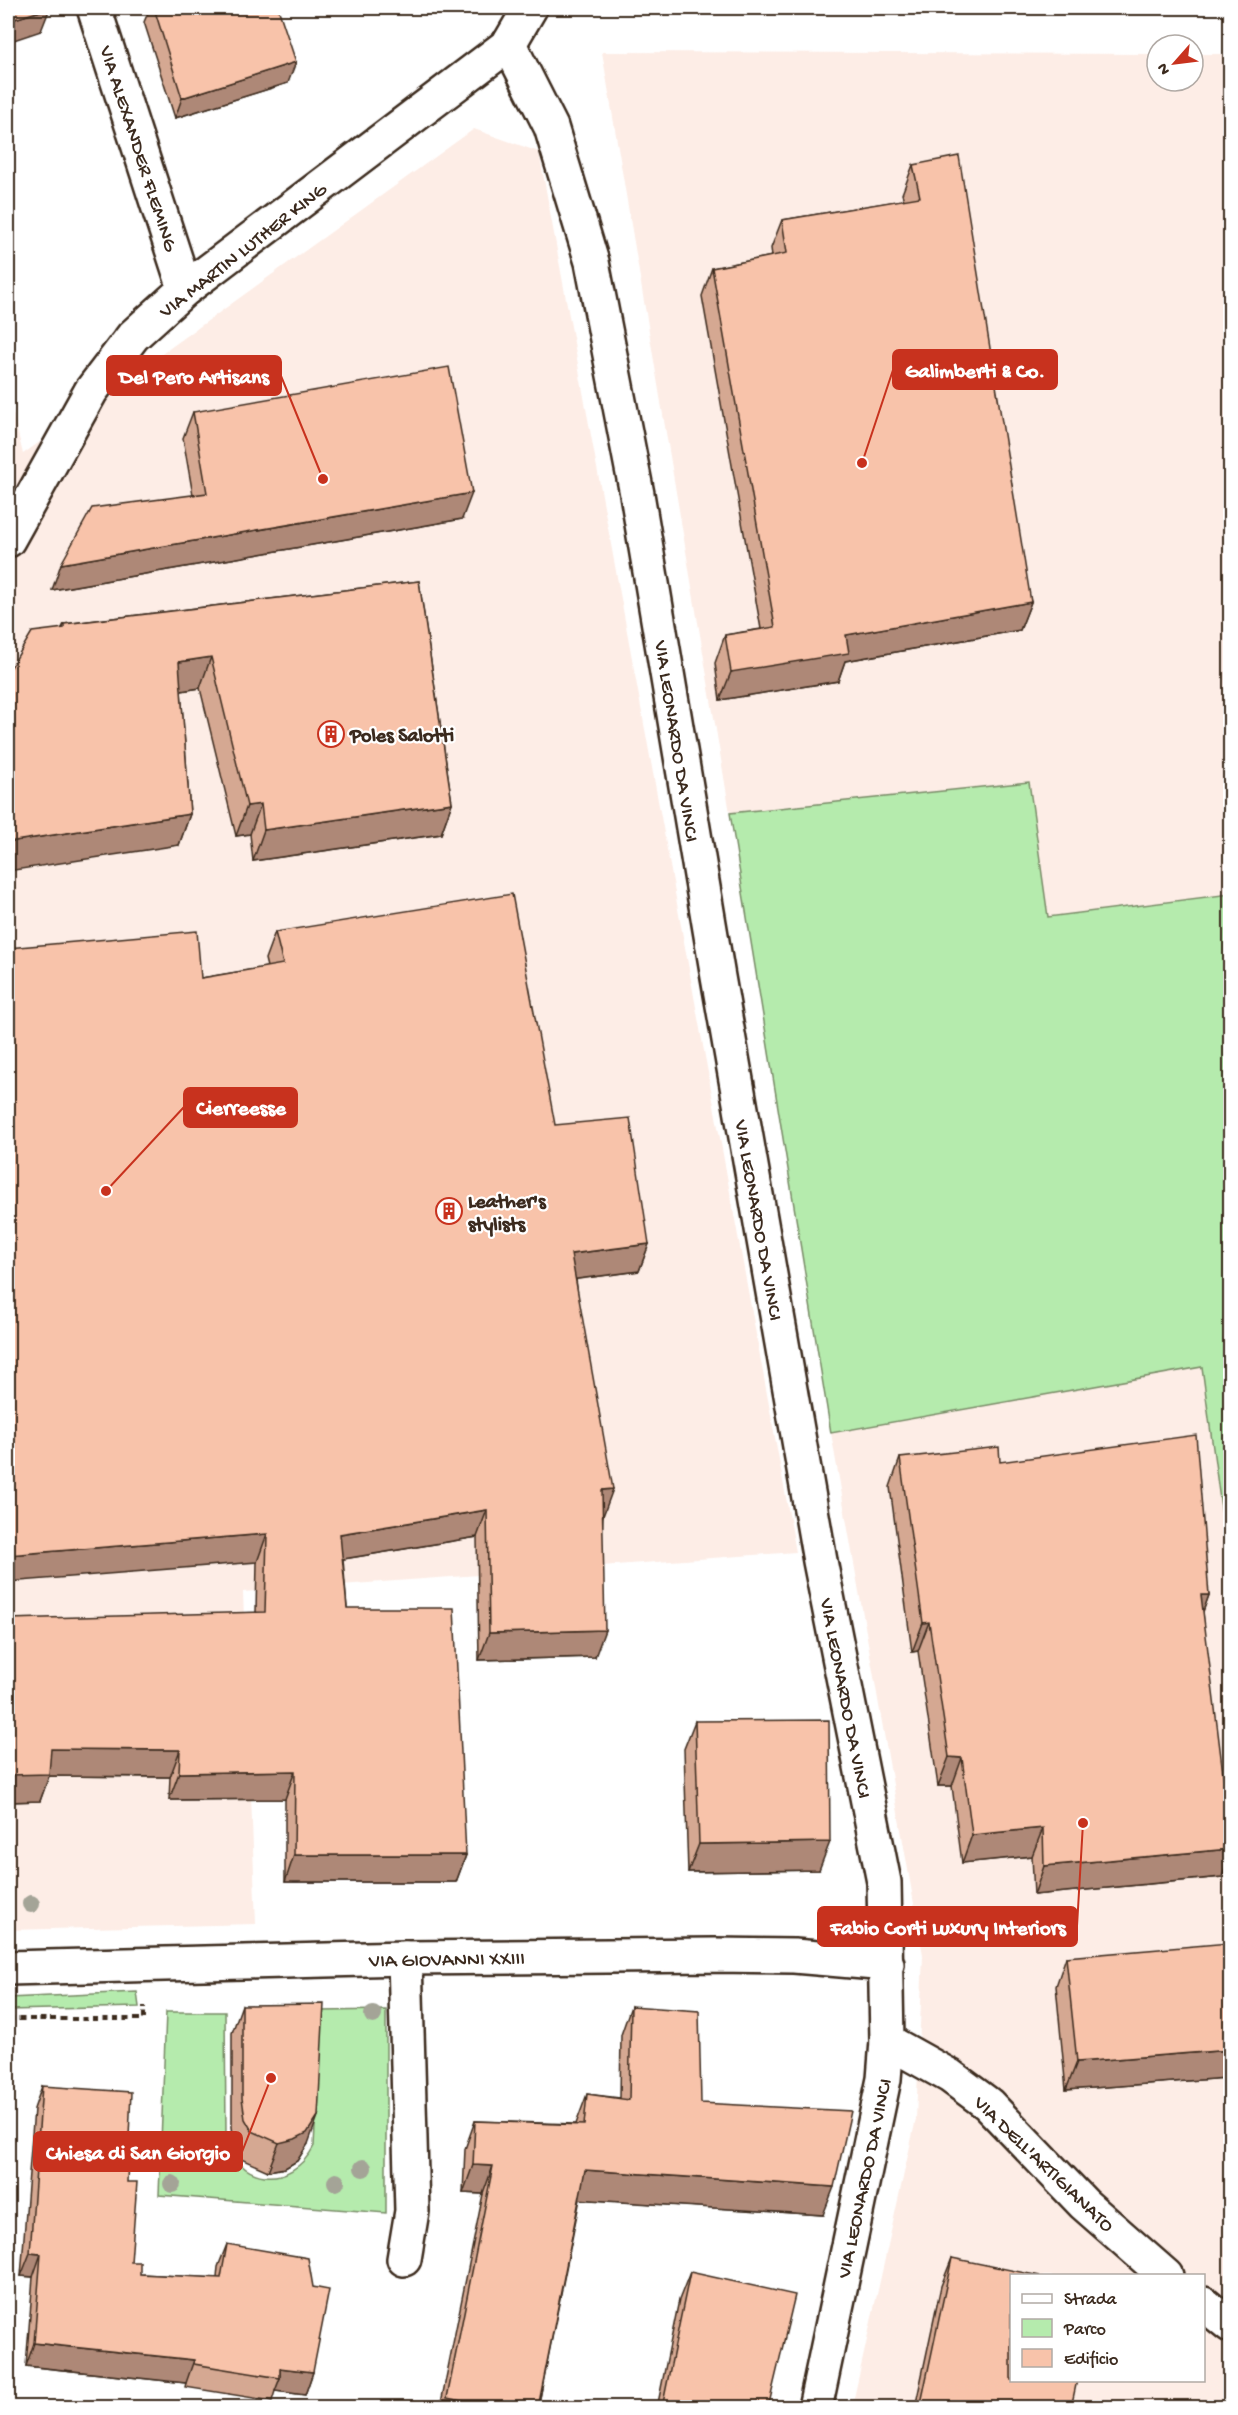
<svg xmlns="http://www.w3.org/2000/svg" width="1238" height="2415" viewBox="0 0 1238 2415" font-family="'Gochi Hand',sans-serif">
  <style>
    .built { fill: #fdede6; fill-rule: evenodd }
    .green { fill: #b5ebad; stroke: #788a66; stroke-width: 1.5 }
    .lines { fill: none; stroke-linecap: round; stroke-linejoin: round }
    .minor-casing { stroke: #3b2a1e; stroke-width: 38 }
    .path { stroke: #3b2a1e; stroke-width: 4; stroke-dasharray: 6 4.5; stroke-linecap: butt }
    .minor { stroke: #fff; stroke-width: 33 }
    .tree { fill: #a4a497 }
    .wall { fill: #d5a892; stroke: #3b2a1e; stroke-width: 1.5 }
    .shaded-wall { fill: #ae8877; stroke: #3b2a1e; stroke-width: 1.5 }
    .building { fill: #f8c3aa; stroke: #3b2a1e; stroke-width: 1.5 }
    .labels { text-anchor: middle; stroke-width: 4.5; stroke-linejoin: round; paint-order: stroke }
    .street-label { font-size: 20px; fill: #3b2a1e; stroke: #fff }
    .poi-label { font-size: 20px; font-weight: bold; fill: #3b2a1e; stroke: #fff; text-anchor: start }
    .leader { fill: none; stroke: #c8321e; stroke-width: 2 }
    .callout-dot { fill: #c8321e; stroke: #fff; stroke-width: 2 }
    .callout { fill: #c8321e; stroke: #c8321e; stroke-width: 2 }
    .callout-label { font-size: 21px; text-anchor: middle; font-weight: bold; fill: #fff }
  </style>
  <rect width="100%" height="100%" fill="#fff"/>
  <filter id="ink" filterUnits="userSpaceOnUse"><feTurbulence type="fractalNoise" baseFrequency=".0167" numOctaves="2"/><feDisplacementMap in="SourceGraphic" scale="12" xChannelSelector="R" yChannelSelector="G"/><feConvolveMatrix kernelMatrix="1 2 1 2 8 2 1 2 1" color-interpolation-filters="sRGB"/></filter>
  <g filter="url(#ink)">
    <!-- built -->
    <g class="built">
      <path d="M602 52 1157 54V81H1193V54H1230V894L1048 917 1028 782 730 813Z"/>
      <path d="M474 129 539 152 796 1552 243 1592 256 1924 8 1930V392L23 454Z"/>
      <path d="M1202 1367 1230 1574V2407H852L916 2119 923 1955 831 1433ZM1012 2276H1204V2380H1012Z"/>
    </g>
    <!-- green -->
    <g class="green">
      <path d="M1029 782 1048 917 1230 894V1574L1202 1367 831 1433 730 813Z"/>
      <path d="M137 1992 139 2007 8 2010V1998Z"/>
      <path d="M386 2010V2213L159 2195 166 2012H225L226 2134C234 2185 291 2191 314 2146L321 2011Z"/>
    </g>
    <g class="lines">
      <defs>
        <g id="minor">
          <path d="M94 8 185 289"/>
          <path d="M509 44 551 127 592 262 637 494 718 977 820 1561 884 1882 887 2041 884 2079 815 2408"/>
          <path d="M8 540 91 391 133 336 185 289 509 44 530 8"/>
          <path d="M8 1968 405 1958 715 1955 794 1956 887 1964"/>
          <path d="M887 2041 950 2076 988 2104 1084 2204 1166 2276"/>
          <path d="M404 2259 412 2211 405 1958"/>
          <path d="M1204 2304 1230 2325"/>
        </g>
      </defs>
      <!-- minor casing -->
      <use href="#minor" class="minor-casing"/>
      <!-- path -->
      <path class="path" d="M8 2019H144V2006"/>
      <!-- minor -->
      <use href="#minor" class="minor"/>
    </g>
    <!-- trees -->
    <g class="tree">
      <circle cx="31" cy="1904" r="9"/>
      <circle cx="373" cy="2015" r="9"/>
      <circle cx="363" cy="2168" r="9"/>
      <circle cx="336" cy="2182" r="9"/>
      <circle cx="172" cy="2184" r="9"/>
    </g>
    <!-- wall -->
    <g class="wall">
      <path d="M150 8H278L288 83 175 118 144 22Z"/>
      <path d="M913 165 1031 602 1020 630 845 661 838 681 720 700 715 663 725 635 761 629 702 296 712 268 772 256 771 248 782 220 904 200 902 194Z"/>
      <path d="M193 412 462 519 52 590 193 495 183 438Z"/>
      <path d="M419 581 452 803 441 834 253 861 250 834 236 836 200 688 181 691 190 814 179 845 62 628 64 624Z"/>
      <path d="M275 932 555 1125 649 1244 639 1271 576 1279 603 1516 595 1657 479 1660 477 1537 343 1559 347 1608 466 1855 456 1882H285V1799L169 1800 170 1777 49 1776 40 1801 8 1802 256 1612 257 1562 201 978 267 967 265 959Z"/>
      <path d="M900 1458 1000 1462 1209 1595 1203 1611 1222 1877 1034 1895 1032 1856 962 1863 952 1786H938L918 1651 912 1652 890 1487Z"/>
      <path d="M695 1721 819 1870 688 1872 684 1749Z"/>
      <path d="M1066 1957 1227 2078 1066 2090 1056 1986Z"/>
      <path d="M242 2005 308 2144 297 2161 285 2168 268 2171 241 2159 235 2147 232 2127V2033Z"/>
      <path d="M631 2006 701 2103 823 2215 580 2199 538 2408H440L483 2194 463 2193 465 2149 475 2121 576 2124 587 2094 620 2098 621 2035Z"/>
      <path d="M42 2086 127 2182 131 2262 140 2274 217 2278 218 2267 227 2244 313 2372 305 2395 275 2391 272 2401 185 2387 186 2383 26 2366 33 2277 21 2276 34 2109Z"/>
      <path d="M952 2258 1071 2408H915L941 2286Z"/>
      <path d="M690 2272 768 2408H657L679 2300Z"/>
    </g>
    <!-- shaded-wall -->
    <g class="shaded-wall">
      <path d="M50 8 41 31 8 42V21Z"/>
      <path d="M296 62 288 83 175 118 182 98Z"/>
      <path d="M472 493 462 519 52 590 61 564Z"/>
      <path d="M1031 602 1020 630 845 661 838 681 720 700 731 672 846 635Z"/>
      <path d="M211 657 200 688 168 693 179 662Z"/>
      <path d="M452 803 441 834 253 861 264 830Z"/>
      <path d="M261 804 250 834 236 836 247 806Z"/>
      <path d="M190 814 179 845 8 871V842Z"/>
      <path d="M649 1244 639 1271 562 1281 571 1254Z"/>
      <path d="M613 1489 603 1516 593 1518 602 1490Z"/>
      <path d="M487 1510 477 1537 331 1561 340 1534Z"/>
      <path d="M267 1534 257 1562 8 1582V1555Z"/>
      <path d="M1201 1595H1209L1199 1623Z"/>
      <path d="M929 1622 918 1651 912 1652 923 1623Z"/>
      <path d="M605 1630 595 1657 479 1660 489 1633Z"/>
      <path d="M51 1749 180 1750 170 1777 49 1776 40 1801 8 1802V1775Z"/>
      <path d="M949 1757 962 1758 952 1786H938Z"/>
      <path d="M295 1771 285 1799 169 1800 179 1773Z"/>
      <path d="M1043 1828 1032 1856 962 1863 972 1835Z"/>
      <path d="M830 1842 819 1870 688 1872 699 1844Z"/>
      <path d="M1230 1849V1855L1222 1877 1034 1895 1044 1866Z"/>
      <path d="M294 1855H466L456 1882H285Z"/>
      <path d="M1230 2050V2069L1227 2078 1066 2090 1077 2062Z"/>
      <path d="M318 2116 308 2144 297 2161 285 2168 268 2171 279 2143Z"/>
      <path d="M473 2165 493 2166 483 2194 463 2193Z"/>
      <path d="M585 2170 834 2187 823 2215 575 2199Z"/>
      <path d="M30 2253 41 2254 33 2277 21 2276Z"/>
      <path d="M34 2343 194 2360 186 2383 26 2366Z"/>
      <path d="M280 2368 313 2372 305 2395 275 2391 280 2378Z"/>
    </g>
    <!-- building -->
    <g class="building">
      <path d="M8 8H50L8 21Z"/>
      <path d="M154 8H278L296 62 182 98Z"/>
      <path d="M959 156 1031 602 846 635 849 653 731 672 725 635 775 627 712 268 787 253 782 220 920 197 913 165Z"/>
      <path d="M449 367 472 493 61 564 92 508 207 493 193 412Z"/>
      <path d="M419 581 452 803 264 830 261 804 247 806 211 657 179 662 190 814 8 842V672L32 632 64 628V624Z"/>
      <path d="M512 894 555 1125 630 1118 649 1244 571 1254 613 1489 602 1490 605 1630 489 1633 487 1510 340 1534 347 1608H454L466 1855H294L295 1771 179 1773 180 1750 51 1749 49 1774 8 1775V1619L265 1612 267 1534 8 1555V948L197 931 201 978 283 964 275 932Z"/>
      <path d="M1196 1435 1209 1595H1201L1230 1830V1849L1044 1866 1043 1828 972 1835 962 1758 949 1757 929 1622 923 1623 900 1458 999 1447 1000 1462Z"/>
      <path d="M829 1720 830 1842 699 1844 695 1721Z"/>
      <path d="M1229 1943 1230 1965V2050L1077 2062 1066 1957Z"/>
      <path d="M324 2004 318 2116 307 2133 295 2139 279 2143 252 2131 245 2119 242 2098V2005Z"/>
      <path d="M631 2006 699 2011 701 2103 851 2111 834 2187 585 2170 538 2408H495L447 2398 493 2166 473 2165 475 2121 584 2125 587 2094 629 2100Z"/>
      <path d="M42 2086 131 2092 127 2182H137L131 2262H140V2274L221 2278 227 2244 308 2258 313 2287 329 2290 313 2372 280 2368V2378L194 2364V2360L34 2343 41 2254 30 2253Z"/>
      <path d="M952 2258 1040 2276H1011V2380H1077L1071 2408H920Z"/>
      <path d="M690 2272 795 2295 768 2408H662Z"/>
    </g>
  </g>
  <!-- icons -->
  <defs>
    <symbol id="building-ring" viewBox="-11 -11 22 22"><circle r="9.5" fill="#fff" stroke="#c8321e" stroke-width="1.5"/><path d="M-4-6H4V6H1V3H-1V6H-4ZM-2.5-4.3h1.7v1.8h-1.7ZM.8-4.3h1.7v1.8H.8ZM-2.5-1h1.7V.8h-1.7ZM.8-1h1.7V.8H.8Z" fill="#c8321e"/></symbol>
  </defs>
  <g fill-rule="evenodd">
    <use href="#building-ring" x="316" y="719" width="30" height="30"/>
    <use href="#building-ring" x="434" y="1196" width="30" height="30"/>
  </g>
  <g class="labels">
    <!-- street labels -->
    <g class="street-label">
      <text transform="translate(140 148) rotate(72)" y="7">VIA ALEXANDER FLEMING</text>
      <text transform="translate(242 249) rotate(-38)" y="7">VIA MARTIN LUTHER KING</text>
      <text transform="translate(678 741) rotate(81)" y="7">VIA LEONARDO DA VINCI</text>
      <text transform="translate(760 1220) rotate(80)" y="7">VIA LEONARDO DA VINCI</text>
      <text transform="translate(847 1698) rotate(79)" y="7">VIA LEONARDO DA VINCI</text>
      <text transform="translate(447 1958) rotate(-1)" y="7">VIA GIOVANNI XXIII</text>
      <text transform="translate(1045 2163) rotate(44)" y="7">VIA DELL'ARTIGIANATO</text>
      <text transform="translate(863 2178) rotate(-78)" y="7">VIA LEONARDO DA VINCI</text>
    </g>
    <!-- poi labels -->
    <g class="poi-label">
      <text x="350" y="741">Poles Salotti</text>
      <text x="468" y="1207">Leather's<tspan x="468" dy="23">stylists</tspan></text>
    </g>
  </g>
  <!-- callouts -->
  <path class="leader" d="M862 463L893 370M323 479L281 376M106 1191L184 1107M1083 1823L1077 1926M271 2078L242 2152"/>
  <g class="callout-dot">
    <circle cx="862" cy="463" r="6"/>
    <circle cx="323" cy="479" r="6"/>
    <circle cx="106" cy="1191" r="6"/>
    <circle cx="1083" cy="1823" r="6"/>
    <circle cx="271" cy="2078" r="6"/>
  </g>
  <g class="callout">
    <rect x="893" y="350" width="164" height="39" rx="6"/>
    <rect x="107" y="356" width="174" height="39" rx="6"/>
    <rect x="184" y="1088" width="113" height="39" rx="6"/>
    <rect x="818" y="1907" width="259" height="39" rx="6"/>
    <rect x="34" y="2132" width="208" height="39" rx="6"/>
  </g>
  <g class="callout-label">
    <text x="975" y="377">Galimberti &amp; Co.</text>
    <text x="194" y="383">Del Pero Artisans</text>
    <text x="241" y="1114">Cierreesse</text>
    <text x="948" y="1934">Fabio Corti Luxury Interiors</text>
    <text x="138" y="2159">Chiesa di San Giorgio</text>
  </g>
  <!-- margin -->
  <rect width="1238" height="2415" fill="none" stroke="#fff" stroke-width="30"/>
  <rect x="15" y="15" width="1208" height="2385" fill="none" stroke="#3b2a1e" stroke-width="2" filter="url(#ink)"/>
  <!-- legend -->
  <rect x="1010" y="2274" width="195" height="108" fill="#ffffff" stroke="#b1aaa5" stroke-width="1.5"/>
  <rect x="1022" y="2294" width="30" height="9" fill="#ffffff" stroke="#b1aaa5" stroke-width="1.5"/>
  <text x="1064" y="2304" font-size="18" fill="#3b2a1e">Strada</text>
  <rect x="1022" y="2319" width="30" height="18" fill="#b5ebad" stroke="#b1aaa5" stroke-width="1.5"/>
  <text x="1064" y="2334" font-size="18" fill="#3b2a1e">Parco</text>
  <rect x="1022" y="2349" width="30" height="18" fill="#f8c3aa" stroke="#b1aaa5" stroke-width="1.5"/>
  <text x="1064" y="2364" font-size="18" fill="#3b2a1e">Edificio</text>
  <!-- north arrow -->
  <g transform="translate(1175 63) rotate(242)"><circle r="28" fill="#ffffff" stroke="#b1aaa5" stroke-width="1.5"/>
  <path d="M0-4.5L10 22L0 15L-10 22Z" fill="#c8321e"/>
  <text y="-9" font-size="16" font-weight="bold" text-anchor="middle" fill="#3b2a1e">N</text>
  </g>
</svg>
